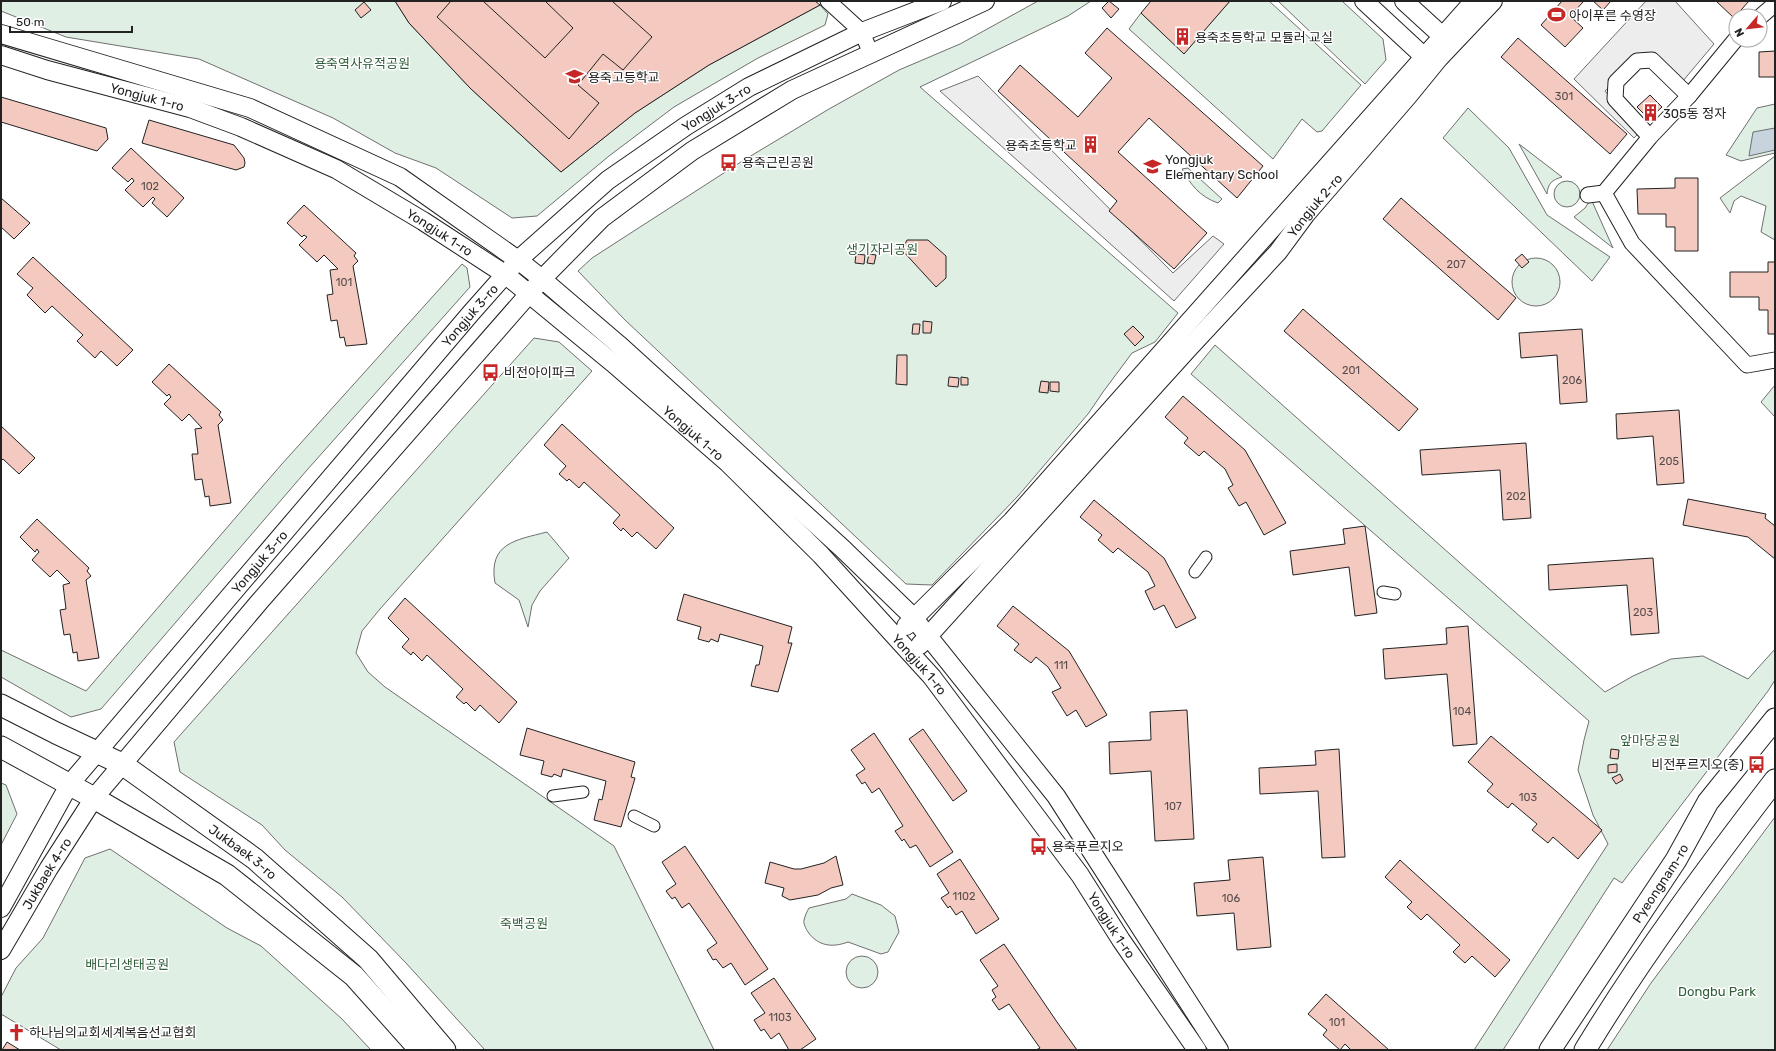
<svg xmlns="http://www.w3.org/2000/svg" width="1776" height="1051" viewBox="0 0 1776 1051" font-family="Rubik,'Noto Sans KR',sans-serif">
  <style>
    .green { fill: #e0efe3; stroke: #6f6f6f }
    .parking { fill: #ededed; stroke: #6f6f6f }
    .water { fill: #c7d3dd; stroke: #6f6f6f }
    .building { fill: #f3c9c0; stroke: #222 }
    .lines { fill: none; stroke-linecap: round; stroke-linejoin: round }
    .pedestrian-casing { stroke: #222; stroke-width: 13 }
    .minor-casing { stroke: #222; stroke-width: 17 }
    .tertiary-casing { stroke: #222; stroke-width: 20 }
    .secondary-casing { stroke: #222; stroke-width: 23 }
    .pedestrian { stroke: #fff; stroke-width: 11 }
    .minor { stroke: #fff; stroke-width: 15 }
    .tertiary { stroke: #fff; stroke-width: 18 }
    .secondary { stroke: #fff; stroke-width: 21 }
    .labels { text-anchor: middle; stroke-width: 3; stroke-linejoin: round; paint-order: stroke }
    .number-label { font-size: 11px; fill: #564c4a }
    .poi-label { font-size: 13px; fill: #222; stroke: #fff; text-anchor: start }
    .park-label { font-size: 13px; fill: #2f5e38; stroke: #fff }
    .street-label { font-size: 13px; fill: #222; stroke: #fff }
  </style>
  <rect width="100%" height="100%" fill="#fff"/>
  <!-- green -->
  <g class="green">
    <path d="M1 1H395L409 23 470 88 561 172 635 113 709 65 820 5 828 14 825 25 758 58 674 107 609 156 537 216 512 218 436 168 395 153 333 118 199 59 66 37 1 11Z"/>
    <path d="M1038 1H1091L1068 16 920 87 1178 313 1155 342 1132 353 1103 392 1088 414 1018 496 932 585 906 584 625 320 578 271 592 258 744 160 829 109 899 70 960 44Z"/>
    <path d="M1230 1H1269L1361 85 1322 131 1317 132 1302 119 1273 159 1129 29 1141 13 1184 53Z"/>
    <path d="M1278 1H1342L1383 39 1386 60 1365 84Z"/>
    <path d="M1775 104V153L1741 161 1726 155 1757 108Z"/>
    <path d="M1468 108 1509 148 1547 215 1610 257 1592 281 1443 138Z"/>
    <path d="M1519 144 1562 177C1552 180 1548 183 1547 194Z"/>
    <path d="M1775 156V240L1761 232 1766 206 1741 196 1734 201 1730 213 1720 198Z"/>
    <path d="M1188 168 1222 199 1218 203C1200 197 1190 184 1182 169Z"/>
    <circle cx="1567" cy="194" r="13"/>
    <path d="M1591 199 1613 248 1574 217 1585 208Z"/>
    <circle cx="1536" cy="282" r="24"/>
    <path d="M462 264 467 268 470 287 307 470 101 709 71 717 1 677V650L86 691 281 465Z"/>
    <path d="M534 338 559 342 592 371 380 609 362 631 356 653 368 672 385 687 614 846 714 1050H485L406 963 342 897 285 850 262 825 180 772 174 742Z"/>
    <path d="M1215 345 1605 692 1633 676 1671 659 1703 656 1748 679 1775 649V680L1768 691 1622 883 1614 878 1503 1050H1474L1608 844 1593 815 1578 770 1584 740 1589 721 1191 374Z"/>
    <path d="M1775 385V417L1761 402Z"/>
    <path d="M547 532 569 558 540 591 532 605 528 627 519 600 495 583C488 543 516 540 547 532Z"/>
    <path d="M1 783 6 785 17 814 1 845Z"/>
    <path d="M1775 817V1050H1607L1651 983Z"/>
    <path d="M110 849 227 928 261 946 342 1019 371 1050H61L1 1014V997L16 968 43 938 85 858Z"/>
    <path d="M852 894 881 905 895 916 899 932 888 952 881 954 848 942C832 948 818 946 808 932 806 929 803 923 804 920 805 916 807 911 809 908L846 899Z"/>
    <circle cx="862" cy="972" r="16"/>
  </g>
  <!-- parking -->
  <g class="parking">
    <path d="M1646 1H1675L1714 44 1682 82 1647 52 1605 91 1640 132 1634 138 1574 79Z"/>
    <path d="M978 76 1173 273 1213 236 1224 244 1174 301 940 91Z"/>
  </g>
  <!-- water -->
  <path class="water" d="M1775 128V150L1749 156 1753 132Z"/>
  <!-- building -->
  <g class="building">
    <path d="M395 1H815L820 5 709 65 635 113 561 172 470 88 409 23Z"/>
    <path d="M451 1H483L545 58 573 28 545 1H612L652 37 623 70 603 54 578 85 599 103 569 139 437 17Z"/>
    <path d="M1109 1 1119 9 1111 18 1102 8Z"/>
    <path d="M1151 1H1230L1184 54 1141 13Z"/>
    <path d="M1562 1H1584L1570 16 1583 28 1565 47 1541 25Z"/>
    <path d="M1593 1H1611L1603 10Z"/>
    <path d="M1716 1H1749L1734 18Z"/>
    <path d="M364 2 371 10 361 18 355 10Z"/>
    <path d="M1107 28 1263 166 1237 198 1149 118 1118 152 1207 233 1174 269 1109 211 1117 201 998 91 1020 65 1078 117 1112 78 1085 53Z"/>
    <path d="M1518 38 1627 134 1610 154 1501 57Z"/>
    <path d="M1775 51V77H1759V52Z"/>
    <path d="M1650 95 1662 107 1649 119 1637 107Z"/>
    <path d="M1 97 106 128 108 139 97 151 1 122Z"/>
    <path d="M149 120 234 145 244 158 245 163 244 167 236 170 142 143Z"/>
    <path d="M131 148 184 198 167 217 152 203 155 199 153 197 143 207 125 190 134 181 132 178 128 182 112 168Z"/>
    <path d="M1675 178H1698V251H1675V227H1666V214H1638L1637 189 1675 188Z"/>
    <path d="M1 198 30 223 14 239 1 227Z"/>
    <path d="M1401 198 1516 298 1498 320 1383 219Z"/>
    <path d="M304 205 356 253 354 256 358 261 353 266 367 344 346 346 344 337 340 338 337 320 331 321 327 295 333 294 330 270 338 269 324 255 317 262 299 245 307 237 304 235 302 237 287 223Z"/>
    <path d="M907 240H928L946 256V278L936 287 902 250Z"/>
    <path d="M856 254 865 255 864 264 855 263Z"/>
    <path d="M869 254 876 255 874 264 867 263Z"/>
    <path d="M1522 254 1529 262 1522 268 1515 260Z"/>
    <path d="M33 257 133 350 117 366 101 351 95 358 77 341 83 335 52 306 45 313 27 295 33 288 17 274Z"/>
    <path d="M1768 262H1775V334H1768V310H1759V297H1730V272H1768Z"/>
    <path d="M1303 309 1418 409 1399 431 1284 331Z"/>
    <path d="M923 321 932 322 931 333H923Z"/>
    <path d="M913 324H920L919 334H912Z"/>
    <path d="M1133 326 1144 337 1135 346 1124 334Z"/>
    <path d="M1582 329 1587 402 1560 404 1557 355 1521 358 1519 333Z"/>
    <path d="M897 355H907V385L896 384Z"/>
    <path d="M169 364 221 412 219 415 223 420 218 425 231 503 210 506 209 496 205 497 202 479 195 480 192 454H198L195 429 202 428 189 414 182 421 164 404 171 397 169 394 167 396 152 382Z"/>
    <path d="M949 377 959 378 958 387 948 386Z"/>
    <path d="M961 377 968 378V385H961Z"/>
    <path d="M1041 381 1049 382 1048 393 1039 392Z"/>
    <path d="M1050 382H1059V392L1050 391Z"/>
    <path d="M1183 396 1245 450 1286 523 1264 535 1246 502 1239 506 1228 488 1233 485 1225 469 1204 451 1199 456 1184 443 1188 438 1165 417Z"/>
    <path d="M1679 410 1684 483 1657 485 1653 436 1617 439 1616 414Z"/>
    <path d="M562 424 674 528 656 549 637 532 632 537 623 528 621 531 613 523 620 515 584 482 579 488 569 479 567 481 559 474 566 466 544 445Z"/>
    <path d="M1 426 35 458 19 474 3 459 1 461Z"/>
    <path d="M1526 443 1531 518 1503 520 1500 470 1422 475 1420 450Z"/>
    <path d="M1688 499 1766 514 1765 518 1775 526V559L1748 537 1683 525Z"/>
    <path d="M1094 500 1164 558 1196 618 1176 628 1164 605 1154 610 1145 591 1155 586 1148 572 1118 548 1113 553 1098 540 1102 535 1080 517Z"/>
    <path d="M37 519 89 568 87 571 91 576 86 580 99 658 78 661 77 652 73 653 70 634 64 635 60 610 66 609 63 585 70 583 57 570 50 577 32 560 39 552 37 549 35 552 20 537Z"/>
    <path d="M1365 526 1377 613 1355 616 1349 567 1293 575 1290 551 1345 544 1343 529Z"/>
    <path d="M1653 558 1659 633 1631 635 1627 585 1549 590 1548 565Z"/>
    <path d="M684 594 792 627 788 643H792L778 692 751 686 756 665H759L763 646 720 634 718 642 711 639 709 642 698 639 701 627 677 620Z"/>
    <path d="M405 598 517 702 499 723 480 705 475 711 466 702 464 704 456 697 463 689 427 655 422 661 413 652 411 655 402 647 409 639 388 618Z"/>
    <path d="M1013 606 1069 651 1107 715 1086 727 1076 710 1067 716 1052 692 1061 688 1048 667 1036 657 1031 663 1014 650 1019 644 997 626Z"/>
    <path d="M1468 626 1477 744 1453 746 1447 674 1385 679 1383 649 1447 644 1446 628Z"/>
    <path d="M1187 710 1194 839 1155 841 1151 771 1110 774 1109 742 1151 740 1150 712Z"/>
    <path d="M527 728 635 762 631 777 635 778 621 827 594 820 599 799 602 800 606 781 563 769 561 777 554 774 552 777 541 774 544 761 520 755Z"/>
    <path d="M923 729 967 791 953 801 909 739Z"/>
    <path d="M874 733 953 852 930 867 916 845 910 848 904 839 902 841 895 831 903 826 879 788 872 793 865 782 862 784 856 775 865 769 851 750Z"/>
    <path d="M1491 736 1602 830 1578 859 1553 837 1548 843 1532 830 1537 824 1512 803 1508 808 1487 791 1493 784 1468 762Z"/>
    <path d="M1339 749 1345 857 1322 858 1318 791 1260 794 1259 768 1316 765 1315 751Z"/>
    <path d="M1611 749 1619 750 1618 759 1610 758Z"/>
    <path d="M1617 764V772L1608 773V765Z"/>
    <path d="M1620 774 1623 780 1616 784 1612 778Z"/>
    <path d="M685 846 768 969 745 985 731 963 723 968 716 959 713 960 707 950 717 943 689 903 682 908 675 897 672 899 666 891 676 884 662 862Z"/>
    <path d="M836 856 843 885 831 888 818 895 790 900 782 896 784 888 765 883 770 862 794 869H801L824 863Z"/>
    <path d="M1263 857 1271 947 1237 950 1234 913 1197 916 1194 883 1230 880 1228 860Z"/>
    <path d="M960 859 999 919 976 934 962 911 956 915 950 906 948 908 941 898 949 893 937 874Z"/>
    <path d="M1400 860 1510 960 1495 977 1472 956 1465 963 1453 952 1460 945 1427 914 1421 920 1407 907 1412 902 1385 877Z"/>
    <path d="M1004 944 1057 1022 1077 1050H1036L1040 1048 1009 1004 999 1010 992 1000 996 997 992 990 998 986 980 960Z"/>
    <path d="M774 978 816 1039 800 1050H789L779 1033 771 1039 764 1029 761 1031 754 1020 765 1013 751 993Z"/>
    <path d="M1326 994 1389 1050H1351L1345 1044 1340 1050 1323 1035 1327 1030 1308 1014Z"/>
    <path d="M7 1042 20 1050H2Z"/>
  </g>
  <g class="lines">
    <defs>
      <g id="pedestrian">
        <path d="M1195 572 1206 557"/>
        <path d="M1383 592 1395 594"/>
        <path d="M553 796 583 792"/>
        <path d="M634 816 654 826"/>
      </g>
      <g id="minor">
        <path d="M828 1 862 32 871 54"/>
        <path d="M1760 17 1775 4"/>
        <path d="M1689 96 1736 39"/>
        <path d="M1604 193 1632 243 1747 365 1775 360"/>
        <path d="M1588 195 1604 193 1650 137 1615 99 1616 82 1637 61 1652 60 1689 96 1650 137"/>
      </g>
      <g id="tertiary">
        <path d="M1364 1 1432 64"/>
        <path d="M1404 1 1451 44"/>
        <path d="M1 34 250 108 400 177 518 260 542 279 618 344 706 424 843 549 912 616 1056 796 1219 1050"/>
        <path id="s1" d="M1 55 47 70 190 108 241 127 336 169 423 221 506 275 613 363 728 463 821 555 932 677 1080 875 1121 940 1197 1050"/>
        <path d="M906 626 1012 521 1474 1"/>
        <path id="s2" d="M920 645 1187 350 1278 252 1306 214 1408 96 1439 58 1493 1"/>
        <path id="s3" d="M1 908 69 785 471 313 518 260 608 180 686 126 749 87 862 32 942 1"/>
        <path id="s4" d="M1 950 49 868 94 798 260 601 542 279 602 218 692 151 792 90 985 1"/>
      </g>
      <g id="secondary">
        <path id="s5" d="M1 705 56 733 122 764 255 859 368 959 445 1050"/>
        <path d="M1 747 94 798 227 875 354 976 420 1050"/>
        <path id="s6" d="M1550 1050 1676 860 1708 802 1775 719"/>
        <path d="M1585 1050C1642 956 1708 867 1775 780"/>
      </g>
    </defs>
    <!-- pedestrian casing -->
    <use href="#pedestrian" class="pedestrian-casing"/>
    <!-- minor casing -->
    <use href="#minor" class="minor-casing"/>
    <!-- tertiary casing -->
    <use href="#tertiary" class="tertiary-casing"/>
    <!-- secondary casing -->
    <use href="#secondary" class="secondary-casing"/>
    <!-- pedestrian -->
    <use href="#pedestrian" class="pedestrian"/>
    <!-- minor -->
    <use href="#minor" class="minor"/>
    <!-- tertiary -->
    <use href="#tertiary" class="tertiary"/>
    <!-- secondary -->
    <use href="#secondary" class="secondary"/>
  </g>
  <!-- icons -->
  <defs>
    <symbol id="stadium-bare" viewBox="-9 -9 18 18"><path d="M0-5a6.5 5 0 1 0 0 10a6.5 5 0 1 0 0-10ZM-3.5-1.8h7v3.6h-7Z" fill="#c62828" stroke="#fff" stroke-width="2.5" paint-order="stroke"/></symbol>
    <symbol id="building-bare" viewBox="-9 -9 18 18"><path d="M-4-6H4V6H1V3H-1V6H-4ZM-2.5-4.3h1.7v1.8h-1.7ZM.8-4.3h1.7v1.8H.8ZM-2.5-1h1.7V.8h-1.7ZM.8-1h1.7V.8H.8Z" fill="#c62828" stroke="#fff" stroke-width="2.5" paint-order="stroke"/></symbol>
    <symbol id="school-bare" viewBox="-9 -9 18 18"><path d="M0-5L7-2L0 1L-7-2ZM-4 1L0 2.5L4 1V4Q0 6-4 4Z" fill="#c62828" stroke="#fff" stroke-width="2.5" paint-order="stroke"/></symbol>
    <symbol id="bus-bare" viewBox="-9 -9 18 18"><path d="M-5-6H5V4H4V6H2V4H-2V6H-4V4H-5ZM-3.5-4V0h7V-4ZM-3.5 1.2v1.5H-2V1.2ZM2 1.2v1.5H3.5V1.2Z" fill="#c62828" stroke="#fff" stroke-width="2.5" paint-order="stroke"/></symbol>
    <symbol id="church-bare" viewBox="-9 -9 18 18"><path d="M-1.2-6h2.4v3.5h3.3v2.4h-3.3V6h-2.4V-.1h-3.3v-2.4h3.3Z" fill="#c62828" stroke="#fff" stroke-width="2.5" paint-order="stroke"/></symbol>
  </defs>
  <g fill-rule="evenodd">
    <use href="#stadium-bare" x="1544" y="2" width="25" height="25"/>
    <use href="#building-bare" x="1170" y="24" width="25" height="25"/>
    <use href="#school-bare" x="562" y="64" width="25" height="25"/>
    <use href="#building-bare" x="1638" y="100" width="25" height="25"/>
    <use href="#building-bare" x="1078" y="132" width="25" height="25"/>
    <use href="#bus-bare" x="716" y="150" width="25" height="25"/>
    <use href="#school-bare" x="1140" y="154" width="25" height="25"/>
    <use href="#bus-bare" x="478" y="360" width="25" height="25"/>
    <use href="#bus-bare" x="1744" y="752" width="25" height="25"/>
    <use href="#bus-bare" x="1026" y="834" width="25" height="25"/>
    <use href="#church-bare" x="4" y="1020" width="25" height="25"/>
  </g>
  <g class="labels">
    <!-- number labels -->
    <g class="number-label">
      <text x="1564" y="100">301</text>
      <text x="150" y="190">102</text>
      <text x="1456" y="268">207</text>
      <text x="344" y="286">101</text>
      <text x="1351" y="374">201</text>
      <text x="1572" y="384">206</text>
      <text x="1669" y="465">205</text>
      <text x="1516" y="500">202</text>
      <text x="1643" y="616">203</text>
      <text x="1061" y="669">111</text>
      <text x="1462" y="715">104</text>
      <text x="1528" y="801">103</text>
      <text x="1173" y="810">107</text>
      <text x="964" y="900">1102</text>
      <text x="1231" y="902">106</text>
      <text x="780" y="1021">1103</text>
      <text x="1337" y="1026">101</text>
    </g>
    <!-- poi labels -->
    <g class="poi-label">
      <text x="1569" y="20">아이푸른 수영장</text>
      <text x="1195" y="42">용죽초등학교 모듈러 교실</text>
      <text x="588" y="82">용죽고등학교</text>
      <text x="1663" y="118">305동 정자</text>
      <text x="1077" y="150" text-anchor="end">용죽초등학교</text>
      <text x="1165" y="164">Yongjuk<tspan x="1165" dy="15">Elementary School</tspan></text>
      <text x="742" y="167">용죽근린공원</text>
      <text x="504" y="377">비전아이파크</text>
      <text x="1744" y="769" text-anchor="end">비전푸르지오(중)</text>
      <text x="1052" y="851">용죽푸르지오</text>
      <text x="29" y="1037">하나님의교회세계복음선교협회</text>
    </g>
    <!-- park labels -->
    <g class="park-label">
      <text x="362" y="68">용죽역사유적공원</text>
      <text x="882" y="254">생기자리공원</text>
      <text x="1650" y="745">앞마당공원</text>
      <text x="524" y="928">죽백공원</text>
      <text x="127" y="969">배다리생태공원</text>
      <text x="1717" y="996">Dongbu Park</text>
    </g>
    <!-- street labels -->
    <g class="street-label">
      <text dy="5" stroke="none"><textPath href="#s1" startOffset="152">Yongjuk 1-ro</textPath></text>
      <text dy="5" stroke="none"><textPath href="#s3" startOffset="1082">Yongjuk 3-ro</textPath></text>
      <text dy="5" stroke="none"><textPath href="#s2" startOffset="591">Yongjuk 2-ro</textPath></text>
      <text dy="5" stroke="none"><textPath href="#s1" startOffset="476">Yongjuk 1-ro</textPath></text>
      <text dy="5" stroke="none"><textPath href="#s3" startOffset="758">Yongjuk 3-ro</textPath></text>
      <text dy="5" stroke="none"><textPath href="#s1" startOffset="800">Yongjuk 1-ro</textPath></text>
      <text dy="5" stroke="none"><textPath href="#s3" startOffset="434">Yongjuk 3-ro</textPath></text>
      <text dy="5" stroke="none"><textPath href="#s1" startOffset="1124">Yongjuk 1-ro</textPath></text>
      <text dy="5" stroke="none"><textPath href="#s5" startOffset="284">Jukbaek 3-ro</textPath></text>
      <text dy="5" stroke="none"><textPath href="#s4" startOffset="89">Jukbaek 4-ro</textPath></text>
      <text dy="5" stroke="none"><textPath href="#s6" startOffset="200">Pyeongnam-ro</textPath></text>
      <text dy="5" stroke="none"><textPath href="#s1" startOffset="1448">Yongjuk 1-ro</textPath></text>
    </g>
  </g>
  <!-- border -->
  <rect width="1776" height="1051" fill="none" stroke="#222222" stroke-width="4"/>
  <!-- north arrow -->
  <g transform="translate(1748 28) rotate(242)"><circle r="19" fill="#ffffff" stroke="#a7a7a7"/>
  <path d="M0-3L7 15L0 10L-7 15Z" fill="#c62828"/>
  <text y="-6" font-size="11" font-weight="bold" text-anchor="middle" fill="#222222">N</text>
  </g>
  <!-- scale -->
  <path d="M10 26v6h122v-6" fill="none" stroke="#222222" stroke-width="2"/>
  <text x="16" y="26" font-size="12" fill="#222222" stroke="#ffffff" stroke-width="3" paint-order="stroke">50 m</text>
</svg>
